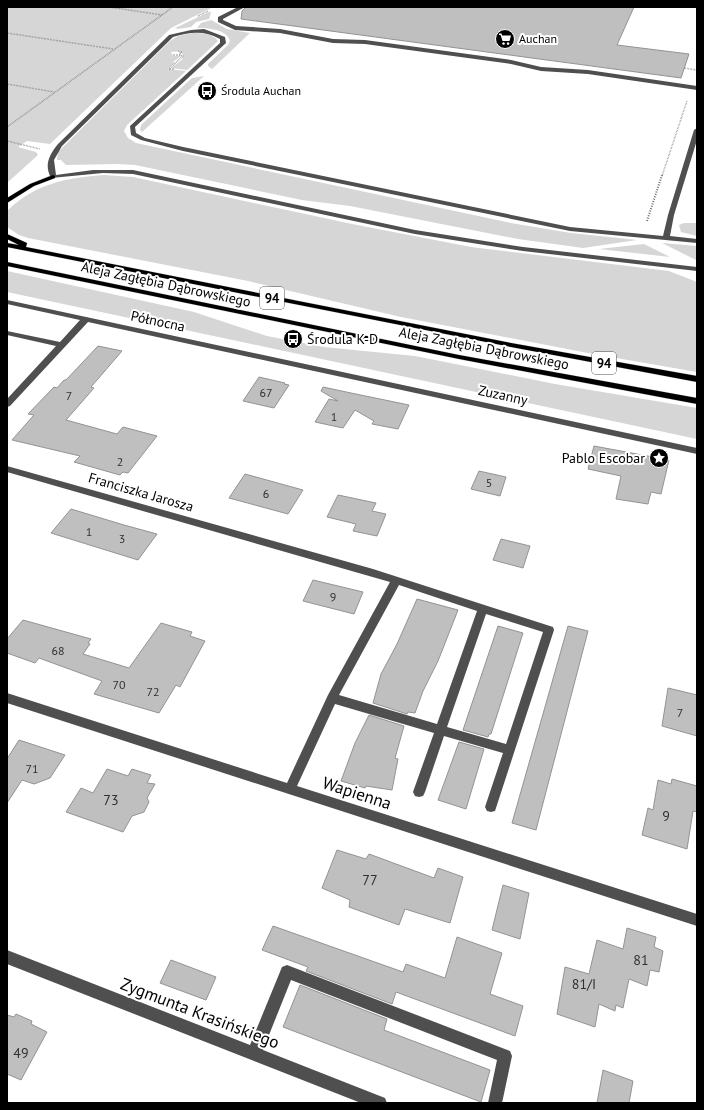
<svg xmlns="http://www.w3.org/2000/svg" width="704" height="1110" viewBox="0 0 704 1110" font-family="'PT Sans',sans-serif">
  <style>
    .green { fill: #d6d6d6 }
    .building { fill: #bfbfbf; stroke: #939393 }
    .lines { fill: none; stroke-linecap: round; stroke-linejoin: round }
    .major-casing { stroke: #dbdbdb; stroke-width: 1 }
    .path-far1 { stroke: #717171; stroke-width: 1.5; stroke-dasharray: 0.5 1; stroke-linecap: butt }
    .path { stroke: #717171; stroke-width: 2; stroke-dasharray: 1 1.5; stroke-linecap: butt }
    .minor { fill: #4f4f4f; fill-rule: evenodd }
    .major { fill: #000; fill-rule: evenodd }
    .labels { text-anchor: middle; stroke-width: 4; stroke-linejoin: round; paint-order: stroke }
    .far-poi-label { font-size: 12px; fill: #000; stroke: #fff; text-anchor: start }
    .number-label { font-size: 12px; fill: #303030 }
    .shield { fill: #fff; stroke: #4c4c4c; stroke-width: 1 }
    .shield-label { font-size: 13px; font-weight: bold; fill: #000 }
    .street-label { font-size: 14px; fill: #000; stroke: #fff }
    .poi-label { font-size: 14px; fill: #000; stroke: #fff; text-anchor: start }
    .near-number-label { font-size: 14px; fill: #303030 }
    .near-street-label { font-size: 17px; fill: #000; stroke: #fff }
  </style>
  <rect width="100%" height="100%" fill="#fff"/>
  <!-- green -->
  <g class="green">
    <path d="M7 7H213L171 28 50 144 27 141 18 147 36 152 38 155 7 183Z"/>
    <path d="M209 12H211L209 19 196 22 191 27 178 29 175 28Z"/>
    <path d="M211 20 227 29 250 33 212 69 208 66V64L228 45 230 41C227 29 207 28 197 28L201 23Z"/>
    <path d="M193 33C202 33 212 33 218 41L187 70 171 68 183 59 182 58 184 56 180 51 171 52 173 56H181L173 62 175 63 168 69 186 71 127 125 124 131 128 138 136 143 511 223 571 233 637 240 583 248 518 239 350 206 302 200 135 165 117 164 66 165 61 160H57L58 152 67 143 170 41 178 36Z"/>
    <path d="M204 76 142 132 140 130 141 125 192 78Z"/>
    <path d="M104 175 133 177 352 224 471 247 669 271 697 282V372L593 354 401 317 248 281 28 238 19 235 7 227V211C36 183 66 178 104 175Z"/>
    <path d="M684 223H697V236L681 232 679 225Z"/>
    <path d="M662 243 697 246V260H696Z"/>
    <path d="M644 244 670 257 599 249Z"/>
    <path d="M7 271 194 312 267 336 324 347 415 356 555 384 697 408V439L7 292Z"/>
  </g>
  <!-- building -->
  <g class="building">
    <path d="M246 7H634L617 45 689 54 681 78 241 19 242 11Z"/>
    <path d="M98 346 122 351 91 387 94 388 66 420 117 434 123 427 157 436 128 473 123 472 120 475 74 462 80 456 12 440 34 415 28 414 54 387 57 388 64 380H66Z"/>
    <path d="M259 377 285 383 284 384 289 385 274 408 243 401Z"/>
    <path d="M323 387 351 393 409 405 398 429 372 424 374 421 355 410 343 428 315 422 329 399 338 401 321 391Z"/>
    <path d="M594 446 669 460 661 494 651 492 648 504 616 499 621 476 588 469Z"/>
    <path d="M479 471 506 477 500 496 471 489Z"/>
    <path d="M245 474 303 490 288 514 229 498Z"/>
    <path d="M338 495 376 503 372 511 386 514 377 536 353 531 356 524 327 517Z"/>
    <path d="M71 509 124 525 157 534 138 560 51 533Z"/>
    <path d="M501 539 530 546 523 568 493 560Z"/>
    <path d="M313 580 363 592 354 614 303 601Z"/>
    <path d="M417 599 458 610 438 661 423 691 415 713 408 712 407 714 373 703 381 674 397 644Z"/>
    <path d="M23 620 91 639 88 643 90 644 83 654 129 668 161 623 192 632 190 636 205 641 180 687 176 685 159 713 94 694 102 681 39 658 35 663 7 653V639Z"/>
    <path d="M498 626 523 633 491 734H489L488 737 463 730Z"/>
    <path d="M568 626 588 631 536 830 512 823Z"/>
    <path d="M668 688 697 695V736L662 726Z"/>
    <path d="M369 715 404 726 395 758 398 759 392 790 366 786 365 788 341 781 355 743Z"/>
    <path d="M19 740 65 755 50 778 34 784 22 780 7 803V759Z"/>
    <path d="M459 742 484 749 466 809 438 800Z"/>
    <path d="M107 769 128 776 132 769 151 775 147 783 155 784 147 798 149 802 144 812 132 816 123 832 66 812 81 788 93 793Z"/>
    <path d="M672 779 697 786V812L693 811 687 849 642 835 648 808 653 810 658 780 671 784Z"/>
    <path d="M337 850 366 859 369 854 434 878 438 868 463 877 450 923 405 909 399 925 349 907 350 900 322 888Z"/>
    <path d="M503 885 529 893 520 939 492 930Z"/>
    <path d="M273 926 403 972 406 964 445 978 457 937 502 953 490 994 523 1006 515 1036 396 992 392 1004 306 971 308 967 262 950Z"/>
    <path d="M627 928 656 937 654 947 663 951 659 972 650 970 647 986 629 979 623 1008 616 1005 615 1011 599 1004 595 1027 557 1014 565 967 589 974 597 940 623 949Z"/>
    <path d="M171 960 216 977 206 1000 160 983Z"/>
    <path d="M300 985 387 1019 384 1030 490 1070 481 1102 283 1027Z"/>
    <path d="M16 1014 32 1021 31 1024 47 1032 21 1080 7 1074V1015L14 1017Z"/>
    <path d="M603 1070 633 1081 629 1103H597Z"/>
  </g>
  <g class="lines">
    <defs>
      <g id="major">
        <path d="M53 175 55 176V178L34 186 7 203V198L30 184Z"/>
        <path d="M7 234 27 243 26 247 511 343 697 376V382L511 347 7 247V243L19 245 7 239Z"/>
        <path d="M7 262 459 355 697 398V404L459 359 7 266Z"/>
      </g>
    </defs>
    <!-- major casing -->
    <use href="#major" class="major-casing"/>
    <!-- path-far1 -->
    <g class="path-far1">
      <path d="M109 7 162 15"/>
      <path d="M198 16 208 11"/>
      <path d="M7 33 113 49"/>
      <path d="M173 55H180"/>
      <path d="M684 68 697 70"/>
      <path d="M174 69H169L183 56 180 55 181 52 177 51"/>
      <path d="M7 84 54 92"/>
      <path d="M7 127 173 7"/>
      <path d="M7 141 40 149"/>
      <path d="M662 176 687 101"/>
    </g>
    <!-- path -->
    <g class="path">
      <path d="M647 221 662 175"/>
      <path d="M292 349 299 339"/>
    </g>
    <!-- minor -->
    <g class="minor">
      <path d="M238 7H245L223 19V20L236 26 280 29 333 39 365 40 511 60 541 67 588 70 697 86V90L588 74 541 71 511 64 365 44 333 43 280 33 235 30 218 22V17Z"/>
      <path d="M204 29 225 37 226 43 135 127 136 133 145 138 183 147 570 227 663 236 668 215 694 130 697 128V140L674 215 670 236 697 239V243L570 231 183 151 141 140 131 135 130 126 220 43V39C205 30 189 32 173 37L62 146 54 160 56 175 93 170H133L415 230 523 247 697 267V271L523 251 415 234 133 174 103 173 51 178C44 165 49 155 58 144L169 35 191 30Z"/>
      <path d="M7 300 697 448V454L88 322 10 406 7 407V399L56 346 7 335V331L60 342 80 320 7 304Z"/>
      <path d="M7 466 373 569 553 627 554 630 495 811 491 812 487 811 485 807 503 753 444 736 425 792 423 796 419 797 415 796 413 792 434 733 335 704 297 786 697 914V926L7 703V693L287 783 328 695 390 582 7 472ZM399 585 477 611 437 724 339 695ZM486 614 543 632 506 744 447 727Z"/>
      <path d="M7 950 250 1045 282 967 287 965 510 1051 512 1056 502 1103H488L497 1060 291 980 263 1050 385 1098 387 1103H361L7 964Z"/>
    </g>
    <!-- major -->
    <use href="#major" class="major"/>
  </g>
  <!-- icons -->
  <defs>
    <symbol id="supermarket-disc" viewBox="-11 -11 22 22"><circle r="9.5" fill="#000" stroke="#fff"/><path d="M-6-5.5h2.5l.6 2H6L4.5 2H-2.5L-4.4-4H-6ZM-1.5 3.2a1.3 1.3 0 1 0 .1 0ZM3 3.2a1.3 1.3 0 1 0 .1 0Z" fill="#fff"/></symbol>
    <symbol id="bus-disc" viewBox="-11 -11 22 22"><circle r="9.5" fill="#000" stroke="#fff"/><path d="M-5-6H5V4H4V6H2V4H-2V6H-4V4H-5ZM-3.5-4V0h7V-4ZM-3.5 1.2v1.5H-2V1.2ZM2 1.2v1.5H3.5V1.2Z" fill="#fff"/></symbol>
    <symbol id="sight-disc" viewBox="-11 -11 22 22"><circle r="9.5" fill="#000" stroke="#fff"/><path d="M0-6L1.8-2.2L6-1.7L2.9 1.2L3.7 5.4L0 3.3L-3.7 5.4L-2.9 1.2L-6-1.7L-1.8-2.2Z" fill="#fff"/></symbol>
  </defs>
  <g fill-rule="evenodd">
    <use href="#supermarket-disc" x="494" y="28" width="22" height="22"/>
    <use href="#bus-disc" x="196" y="80" width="22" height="22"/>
    <use href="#bus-disc" x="282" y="328" width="22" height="22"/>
    <use href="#sight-disc" x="648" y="447" width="22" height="22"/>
  </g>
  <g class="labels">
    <!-- far-poi labels -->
    <g class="far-poi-label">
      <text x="519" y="43">Auchan</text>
      <text x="221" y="95">Środula Auchan</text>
    </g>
    <!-- number labels -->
    <g class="number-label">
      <text x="266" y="397">67</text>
      <text x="69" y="400">7</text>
      <text x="334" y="421">1</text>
      <text x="120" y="466">2</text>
      <text x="489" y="487">5</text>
      <text x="266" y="498">6</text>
      <text x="89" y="536">1</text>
      <text x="122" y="543">3</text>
      <text x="333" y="601">9</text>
      <text x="58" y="655">68</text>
      <text x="119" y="689">70</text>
      <text x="153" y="696">72</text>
      <text x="680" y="717">7</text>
      <text x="32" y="773">71</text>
    </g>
    <!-- shield labels -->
    <g class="shield">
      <rect x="260" y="287" width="24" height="22" rx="3"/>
      <rect x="592" y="352" width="24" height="22" rx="3"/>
    </g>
    <g class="shield-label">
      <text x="272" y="303">94</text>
      <text x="604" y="368">94</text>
    </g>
    <!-- street labels -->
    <g class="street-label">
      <text transform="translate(166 284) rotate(12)" y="5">Aleja Zagłębia Dąbrowskiego</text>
      <text transform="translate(158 321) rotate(12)" y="5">Północna</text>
      <text transform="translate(484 348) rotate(11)" y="5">Aleja Zagłębia Dąbrowskiego</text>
      <text transform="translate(503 395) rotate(12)" y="5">Zuzanny</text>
      <text transform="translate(141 492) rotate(16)" y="5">Franciszka Jarosza</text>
    </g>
    <!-- poi labels -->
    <g class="poi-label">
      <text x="307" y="344">Środula K-D</text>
      <text x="645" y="463" text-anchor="end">Pablo Escobar</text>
    </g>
    <!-- near-number labels -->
    <g class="near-number-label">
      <text x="111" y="805">73</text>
      <text x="666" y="821">9</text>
      <text x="370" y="885">77</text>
      <text x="641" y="965">81</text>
      <text x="584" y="989">81/I</text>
      <text x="21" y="1058">49</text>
    </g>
    <!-- near-street labels -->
    <g class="near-street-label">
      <text transform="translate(357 793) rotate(18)" y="6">Wapienna</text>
      <text transform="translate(200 1013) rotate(21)" y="6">Zygmunta Krasińskiego</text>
    </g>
  </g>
  <!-- border -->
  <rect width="704" height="1110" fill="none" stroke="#000000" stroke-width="16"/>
</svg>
